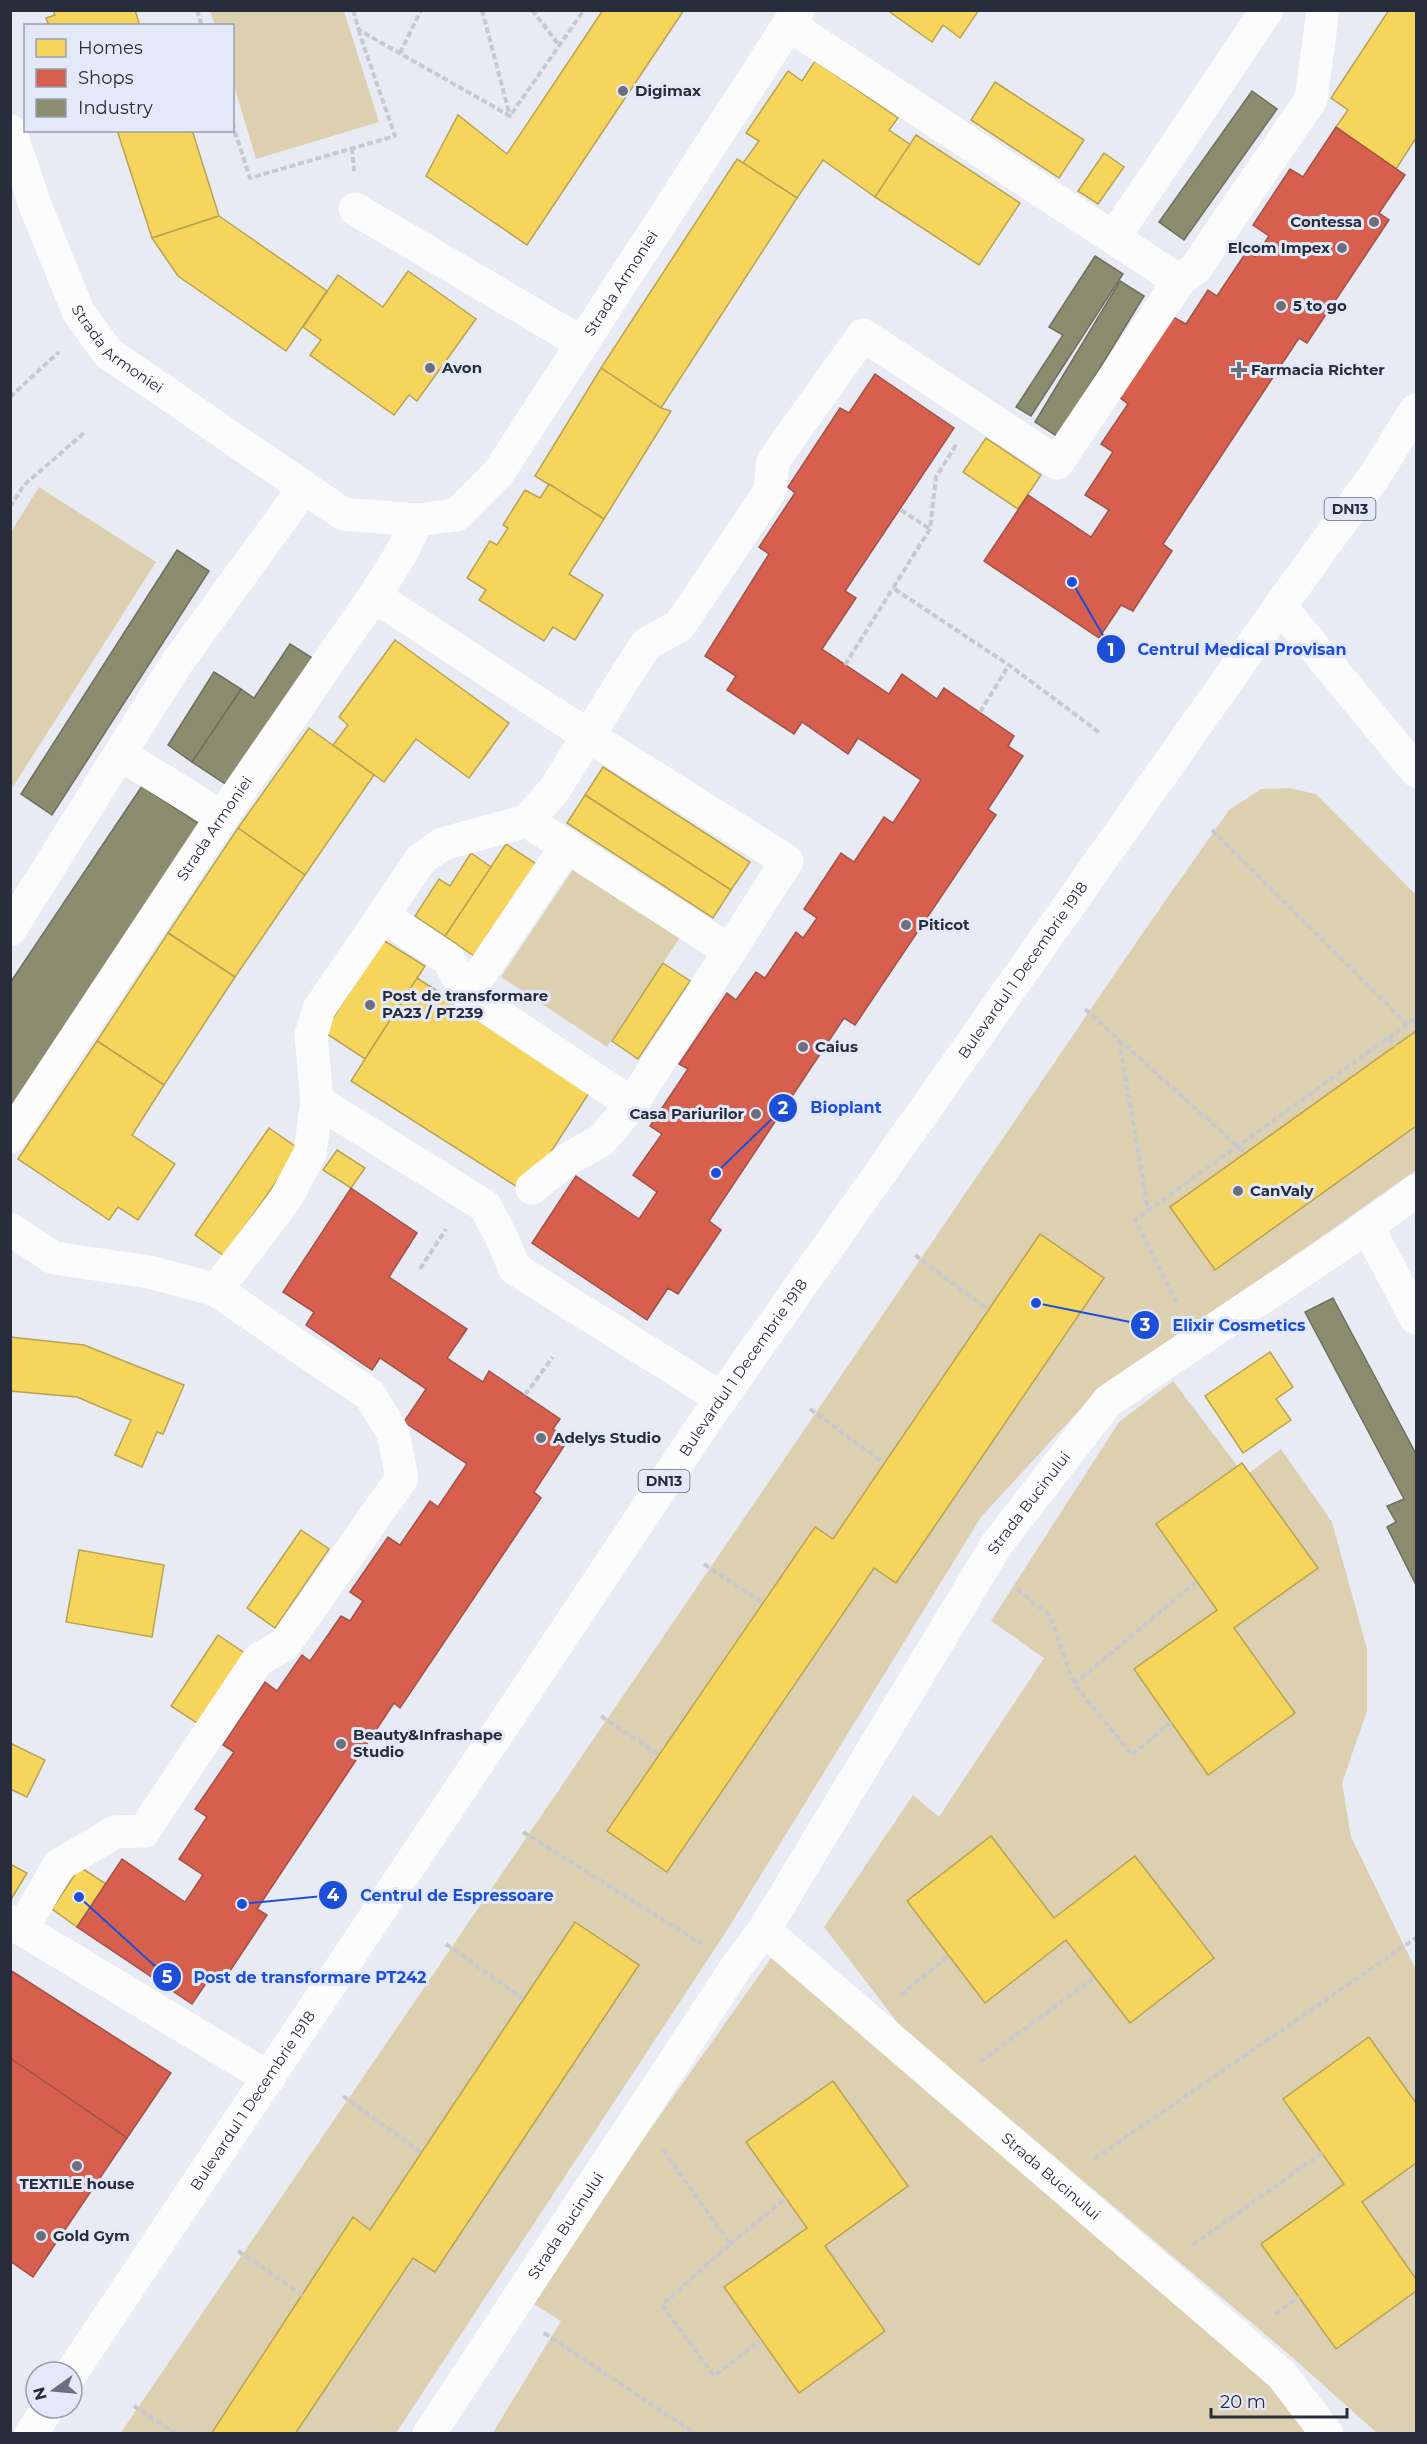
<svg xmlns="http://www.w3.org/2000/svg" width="1427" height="2444" viewBox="0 0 1427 2444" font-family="Montserrat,sans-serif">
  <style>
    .green { fill: #dcd0b1 }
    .homes { fill: #f6d55c; stroke: #b8a352; stroke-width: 1.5 }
    .shops { fill: #d6604d; stroke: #a25148; stroke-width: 1.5 }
    .industry { fill: #8c8c6e; stroke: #6e705f; stroke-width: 1.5 }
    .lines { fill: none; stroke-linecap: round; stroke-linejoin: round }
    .path { stroke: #c7c9ce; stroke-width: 4; stroke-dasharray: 6 3; stroke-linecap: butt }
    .minor { stroke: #fcfcfd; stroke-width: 33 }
    .major { stroke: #fcfcfd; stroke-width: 33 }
    .poi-dot { fill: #6b707c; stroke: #e3e9f9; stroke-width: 2 }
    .labels { text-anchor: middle; stroke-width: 6; stroke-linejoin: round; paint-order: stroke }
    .shield { fill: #e3e9f9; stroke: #606575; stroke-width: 1.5 }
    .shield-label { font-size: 14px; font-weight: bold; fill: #282d3c }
    .poi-label { font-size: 15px; font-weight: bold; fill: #282d3c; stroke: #e3e9f9; text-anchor: start }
    .street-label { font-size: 15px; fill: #282d3c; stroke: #e3e9f9 }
    .leader { fill: none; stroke: #1d4ed8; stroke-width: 2 }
    .callout-dot { fill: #1d4ed8; stroke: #e3e9f9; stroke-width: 2 }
    .mark-label { font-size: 18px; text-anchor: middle; font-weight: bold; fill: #fff }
    .callout-label { font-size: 16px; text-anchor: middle; font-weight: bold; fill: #1d4ed8; stroke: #e3e9f9; stroke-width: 6; stroke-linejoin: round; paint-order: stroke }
  </style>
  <rect width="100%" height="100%" fill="#e8ebf4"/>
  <!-- green -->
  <g class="green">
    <path d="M210 11H344L379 122 256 159 233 82 232 26 215 25Z"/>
    <path d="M39 487 156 562 11 790V532Z"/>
    <path d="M1289 788 1316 794 1416 895V1170L1085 1404 981 1517 724 1935 396 2433 120 2434 1142 934 1229 810 1261 789Z"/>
    <path d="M576 865 681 936 607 1047 501 977Z"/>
    <path d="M1173 1381 1245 1476 1281 1449 1332 1522 1367 1649V1711L1342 1783 1351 1837 1416 1970V2433H1377L1292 2357 901 2027 824 1927 913 1795 939 1817 1044 1658 991 1621 1119 1422Z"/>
    <path d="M772 1957 1273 2385 1310 2434H492L561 2321 529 2301Z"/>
  </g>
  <!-- homes -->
  <g class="homes">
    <path d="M135 10 140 26H49L46 18 55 15 53 10Z"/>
    <path d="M603 10H684L527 245 426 176 458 115 507 154Z"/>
    <path d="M887 10H979L960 38 943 25 932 42Z"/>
    <path d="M1389 10H1416V138L1396 169 1336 127 1348 110 1331 98Z"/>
    <path d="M815 61 898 118 889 130 911 145 875 197 823 160 797 198 743 163 759 141 746 133 788 71 802 81Z"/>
    <path d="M995 82 1084 140 1059 178 971 120Z"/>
    <path d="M117 130H192L219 216 152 238Z"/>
    <path d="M916 135 1020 203 979 265 875 197Z"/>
    <path d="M1104 153 1124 167 1098 204 1078 191Z"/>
    <path d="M737 159 797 198 661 408 601 368Z"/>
    <path d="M219 216 327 291 286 351 178 276 152 238Z"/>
    <path d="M408 271 476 319 417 401 409 395 394 415 310 355 321 340 303 327 338 275 383 307Z"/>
    <path d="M601 368 661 408 671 411 604 519 535 476Z"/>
    <path d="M986 438 1041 475 1018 509 963 472Z"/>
    <path d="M549 484 604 519 569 574 603 595 575 640 553 627 544 641 479 600 486 590 467 578 490 541 497 545 508 528 503 525 525 490 540 498Z"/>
    <path d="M395 640 509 723 469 778 416 739 384 782 333 745 348 725 339 717Z"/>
    <path d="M309 728 374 775 305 875 238 828Z"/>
    <path d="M603 767 750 862 731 890 585 795Z"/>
    <path d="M585 795 731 890 713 918 567 823Z"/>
    <path d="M238 828 305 875 235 977 168 933Z"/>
    <path d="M506 844 538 865 477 958 445 936Z"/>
    <path d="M471 853 491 867 445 936 415 916 439 879 450 886Z"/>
    <path d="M168 933 235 977 164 1085 97 1041Z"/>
    <path d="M383 940 425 966 365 1059 324 1032Z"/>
    <path d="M663 963 690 981 638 1059 612 1041Z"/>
    <path d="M417 978 591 1090 525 1192 351 1081Z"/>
    <path d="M1416 1031V1126L1215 1270 1170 1207Z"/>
    <path d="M97 1041 164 1085 132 1135 175 1164 138 1220 118 1207 109 1220 18 1159Z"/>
    <path d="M269 1128 299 1149 224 1256 195 1235Z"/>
    <path d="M337 1150 365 1168 351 1188 323 1170Z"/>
    <path d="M1040 1234 1104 1278 896 1583 874 1568 667 1872 607 1831 815 1527 833 1539Z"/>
    <path d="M10 1337 84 1345 184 1385 163 1434 157 1432 142 1467 115 1455 131 1420 77 1397 10 1391Z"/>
    <path d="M1270 1352 1293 1387 1276 1399 1291 1420 1243 1453 1205 1396Z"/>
    <path d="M1242 1463 1318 1568 1234 1628 1295 1713 1208 1775 1134 1669 1217 1610 1156 1524Z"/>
    <path d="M301 1530 329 1549 275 1628 247 1608Z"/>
    <path d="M79 1550 164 1565 152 1637 66 1622Z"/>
    <path d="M218 1635 246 1654 200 1725 171 1706Z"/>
    <path d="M10 1743 45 1760 27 1797 10 1789Z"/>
    <path d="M991 1836 1054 1918 1135 1856 1214 1958 1130 2023 1066 1940 985 2003 907 1901Z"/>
    <path d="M10 1864 27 1873 10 1901Z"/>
    <path d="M80 1867 106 1884 77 1927 52 1909Z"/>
    <path d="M575 1922 639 1965 435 2272 413 2258 295 2434H211L353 2217 370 2230Z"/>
    <path d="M1369 2037 1416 2103V2163L1362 2202 1416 2279V2291L1336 2349 1261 2244 1344 2184 1283 2099Z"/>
    <path d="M833 2081 908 2186 825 2246 885 2331 799 2393 724 2287 807 2228 746 2142Z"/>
  </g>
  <!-- shops -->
  <g class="shops">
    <path d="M1336 127 1405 175 1379 213 1389 220 1307 343 1299 338 1163 544 1172 551 1133 611 1121 605 1099 638 984 561 1028 495 1091 537 1109 510 1085 495 1113 452 1101 444 1128 404 1119 397 1173 317 1186 324 1208 290 1217 296 1247 251 1255 257 1269 236 1253 225 1290 169 1303 177Z"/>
    <path d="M875 374 954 428 845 591 856 598 822 649 889 694 902 674 937 699 944 688 1014 736 1008 746 1023 756 988 809 996 815 855 1025 844 1018 709 1221 721 1230 678 1294 668 1288 647 1320 532 1243 576 1176 639 1219 657 1192 633 1175 662 1134 650 1126 688 1069 679 1064 727 993 736 1000 756 972 765 978 796 932 803 938 817 918 804 909 841 853 854 862 884 817 893 823 921 780 858 738 848 754 802 722 794 734 727 690 736 676 705 656 769 554 759 547 795 493 788 487 840 408 849 413Z"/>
    <path d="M351 1188 417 1233 389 1277 467 1329 447 1358 483 1382 489 1371 560 1419 553 1429 568 1440 534 1492 541 1498 400 1708 394 1703 257 1909 267 1915 224 1980 213 1973 192 2004 77 1927 122 1859 185 1902 203 1875 179 1859 207 1817 195 1809 234 1752 223 1745 265 1682 277 1691 302 1655 310 1661 341 1616 350 1621 363 1601 350 1592 388 1537 400 1545 430 1501 438 1507 467 1464 404 1422 426 1389 380 1358 372 1370 306 1325 314 1312 283 1292Z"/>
    <path d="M10 1970 171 2073 127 2138 10 2058Z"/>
    <path d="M10 2058 127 2138 33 2277 10 2261Z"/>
  </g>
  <!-- industry -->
  <g class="industry">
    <path d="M1252 91 1277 109 1184 240 1159 222Z"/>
    <path d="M1095 256 1123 274 1031 416 1016 407 1063 335 1049 327Z"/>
    <path d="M1120 281 1144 296 1058 437 1035 422Z"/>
    <path d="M177 550 209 571 52 815 21 794Z"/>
    <path d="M290 644 317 661 233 789 192 762 241 689 254 698Z"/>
    <path d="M214 672 241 689 192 762 168 745Z"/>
    <path d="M142 786 204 827 10 1117V983Z"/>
    <path d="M1333 1298 1416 1454V1585L1387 1527 1396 1522 1387 1506 1404 1499 1305 1312Z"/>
  </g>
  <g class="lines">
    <!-- path -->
    <g class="path">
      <path d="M197 10 202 26"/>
      <path d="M353 10 359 30 510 116 584 10"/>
      <path d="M482 10 510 116"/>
      <path d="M532 10 559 45"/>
      <path d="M400 53 421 10"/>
      <path d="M232 123 250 178 395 136 359 32"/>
      <path d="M352 148 354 171"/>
      <path d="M10 397 59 352"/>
      <path d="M956 445 936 477 930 529 893 588 1009 665 1100 733"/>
      <path d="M10 507 24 485 84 433"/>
      <path d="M901 510 930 529"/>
      <path d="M845 665 893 588"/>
      <path d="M980 712 1009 665"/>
      <path d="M1212 830 1408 1025"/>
      <path d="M1085 1009 1245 1153"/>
      <path d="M1389 1038 1395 1046"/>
      <path d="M1119 1040 1148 1210"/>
      <path d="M915 1255 988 1310"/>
      <path d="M420 1269 446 1229"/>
      <path d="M1177 1303 1135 1220 1416 1018"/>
      <path d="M525 1395 553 1357"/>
      <path d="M810 1409 884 1463"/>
      <path d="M704 1564 763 1603"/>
      <path d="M1017 1589 1050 1616 1074 1684 1132 1755 1171 1722"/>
      <path d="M1074 1684 1197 1581"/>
      <path d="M601 1716 659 1755"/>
      <path d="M523 1832 702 1944"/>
      <path d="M446 1944 523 1999"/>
      <path d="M901 1995 949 1955"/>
      <path d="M980 2062 1095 1977"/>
      <path d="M343 2096 422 2153"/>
      <path d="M663 2150 730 2244 662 2305 714 2376 761 2340"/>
      <path d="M1094 2159 1416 1938"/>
      <path d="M730 2244 786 2198"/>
      <path d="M1193 2245 1322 2153"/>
      <path d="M238 2251 302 2295"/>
      <path d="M1275 2314 1299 2297"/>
      <path d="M544 2333 696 2434"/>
      <path d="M134 2406 176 2434"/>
    </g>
    <!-- minor -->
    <g class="minor">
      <path d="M789 25 1179 281"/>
      <path id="s1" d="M10 131 35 205 78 311 108 353 343 514 417 520 456 515 499 472 798 10"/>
      <path d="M355 209 582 343"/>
      <path d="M1114 237 1267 10"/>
      <path d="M374 596 587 735 787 861 632 1104 602 1140 568 1159 532 1188"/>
      <path d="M1280 606 1416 771"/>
      <path d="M120 754 222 817"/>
      <path d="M527 821 730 951"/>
      <path d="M383 916 448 959 467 994 632 1104"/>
      <path d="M10 930 176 664 304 488"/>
      <path d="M467 994 566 847"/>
      <path d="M317 1101 485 1206 501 1236 515 1269 721 1398"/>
      <path id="s2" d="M10 1137 217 824 374 596 401 554 417 520"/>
      <path d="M1367 1226 1416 1318"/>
      <path d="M10 1229 54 1258 150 1272 216 1290 285 1200 310 1153 317 1101 311 1035 319 1009 421 859 442 844 527 821 554 790 646 644 679 626 770 491 773 461 863 335 1057 463 1179 281 1196 268 1311 99 1323 10"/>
      <path d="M10 1922 269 2078"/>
      <path d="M22 1929 59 1865 115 1832 144 1831 258 1660 285 1644 402 1478 393 1433 370 1395 216 1290"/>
      <path id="s3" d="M764 1930 1282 2375 1327 2434"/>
      <path id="s4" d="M429 2434 737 1966 764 1930 997 1544 1108 1401 1351 1238 1416 1191"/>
    </g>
    <!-- major -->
    <g class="major">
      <path id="s5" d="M72 2372 713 1410 1280 606 1373 478 1416 410"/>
      <path d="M31 2434 48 2408"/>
    </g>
  </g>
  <!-- markers -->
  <g class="poi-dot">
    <circle cx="623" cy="91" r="6"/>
    <circle cx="1374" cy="222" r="6"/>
    <circle cx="1342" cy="248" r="6"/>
    <circle cx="1281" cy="306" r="6"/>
    <circle cx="430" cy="368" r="6"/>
    <path d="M1236 361h6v6h6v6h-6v6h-6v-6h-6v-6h6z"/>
    <circle cx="906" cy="925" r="6"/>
    <circle cx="370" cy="1005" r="6"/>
    <circle cx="803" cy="1047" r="6"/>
    <circle cx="756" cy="1114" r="6"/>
    <circle cx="1238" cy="1191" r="6"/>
    <circle cx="541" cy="1438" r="6"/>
    <circle cx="341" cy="1744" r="6"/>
    <circle cx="77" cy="2166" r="6"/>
    <circle cx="41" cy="2236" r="6"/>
  </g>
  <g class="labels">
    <!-- shield labels -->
    <g class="shield">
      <rect x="1324.5" y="498" width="51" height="22" rx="4.5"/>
      <rect x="638.5" y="1470" width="51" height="22" rx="4.5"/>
    </g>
    <g class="shield-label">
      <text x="1350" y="514">DN13</text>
      <text x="664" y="1486">DN13</text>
    </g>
    <!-- poi labels -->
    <g class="poi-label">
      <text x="635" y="96">Digimax</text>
      <text x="1362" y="227" text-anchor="end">Contessa</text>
      <text x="1330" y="253" text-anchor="end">Elcom Impex</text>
      <text x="1293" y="311">5 to go</text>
      <text x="442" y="373">Avon</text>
      <text x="1251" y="375">Farmacia Richter</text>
      <text x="918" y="930">Piticot</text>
      <text x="382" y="1001">Post de transformare<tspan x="382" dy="17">PA23 / PT239</tspan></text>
      <text x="815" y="1052">Caius</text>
      <text x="744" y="1119" text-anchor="end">Casa Pariurilor</text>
      <text x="1250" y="1196">CanValy</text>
      <text x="553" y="1443">Adelys Studio</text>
      <text x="353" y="1740">Beauty&amp;Infrashape<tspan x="353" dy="17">Studio</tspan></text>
      <text x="77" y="2189" text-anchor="middle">TEXTILE house</text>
      <text x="53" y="2241">Gold Gym</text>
    </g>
    <!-- street labels -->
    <g class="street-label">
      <text dy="5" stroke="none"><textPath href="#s1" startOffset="928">Strada Armoniei</textPath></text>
      <text dy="5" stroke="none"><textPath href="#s1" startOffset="248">Strada Armoniei</textPath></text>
      <text dy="5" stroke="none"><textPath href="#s2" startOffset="370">Strada Armoniei</textPath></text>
      <text dy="5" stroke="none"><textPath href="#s5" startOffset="1694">Bulevardul 1 Decembrie 1918</textPath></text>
      <text dy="5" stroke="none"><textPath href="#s5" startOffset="1208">Bulevardul 1 Decembrie 1918</textPath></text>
      <text dy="5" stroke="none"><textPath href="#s4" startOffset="1108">Strada Bucinului</textPath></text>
      <text dy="5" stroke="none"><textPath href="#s5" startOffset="326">Bulevardul 1 Decembrie 1918</textPath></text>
      <text dy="5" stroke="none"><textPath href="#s3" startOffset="378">Strada Bucinului</textPath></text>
      <text dy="5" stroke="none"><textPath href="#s4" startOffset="249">Strada Bucinului</textPath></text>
    </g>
  </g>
  <!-- callouts -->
  <path class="leader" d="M1072 582L1111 649M716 1173L783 1108M1036 1303L1145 1325M242 1904L333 1895M79 1897L167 1977"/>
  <g class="callout-dot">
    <circle cx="1072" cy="582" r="6"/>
    <circle cx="716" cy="1173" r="6"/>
    <circle cx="1036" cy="1303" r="6"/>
    <circle cx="242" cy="1904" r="6"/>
    <circle cx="79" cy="1897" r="6"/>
    <circle cx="1111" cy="649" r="15"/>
    <circle cx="783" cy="1108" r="15"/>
    <circle cx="1145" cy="1325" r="15"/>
    <circle cx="333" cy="1895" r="15"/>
    <circle cx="167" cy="1977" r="15"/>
  </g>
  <g class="mark-label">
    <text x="1111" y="656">1</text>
    <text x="783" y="1114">2</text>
    <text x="1145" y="1331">3</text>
    <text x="333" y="1901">4</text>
    <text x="167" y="1983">5</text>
  </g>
  <g class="callout-label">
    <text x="1242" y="655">Centrul Medical Provisan</text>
    <text x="846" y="1113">Bioplant</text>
    <text x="1239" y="1331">Elixir Cosmetics</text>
    <text x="457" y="1901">Centrul de Espressoare</text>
    <text x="310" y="1983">Post de transformare PT242</text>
  </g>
  <!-- border -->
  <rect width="1427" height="2444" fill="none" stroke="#282d3c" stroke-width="24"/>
  <!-- legend -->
  <rect x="24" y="24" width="210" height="108" fill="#e3e9f9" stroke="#989ead" stroke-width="1.5"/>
  <rect x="36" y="39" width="30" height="18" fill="#f6d55c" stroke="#989ead" stroke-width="1.5"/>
  <text x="78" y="54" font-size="18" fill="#282d3c">Homes</text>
  <rect x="36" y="69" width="30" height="18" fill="#d6604d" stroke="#989ead" stroke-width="1.5"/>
  <text x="78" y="84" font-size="18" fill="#282d3c">Shops</text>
  <rect x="36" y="99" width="30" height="18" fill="#8c8c6e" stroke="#989ead" stroke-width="1.5"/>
  <text x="78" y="114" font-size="18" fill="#282d3c">Industry</text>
  <!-- north arrow -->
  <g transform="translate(54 2390) rotate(255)"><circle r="28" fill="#e3e9f9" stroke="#989ead" stroke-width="1.5"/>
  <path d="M0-4.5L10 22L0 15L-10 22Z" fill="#6b707c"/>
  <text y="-9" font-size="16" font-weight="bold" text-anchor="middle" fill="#282d3c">N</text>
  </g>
  <!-- scale -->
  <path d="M1211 2408v9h136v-9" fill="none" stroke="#282d3c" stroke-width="3"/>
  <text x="1220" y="2408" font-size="18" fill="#282d3c" stroke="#e3e9f9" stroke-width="4.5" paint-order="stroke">20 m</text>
</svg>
